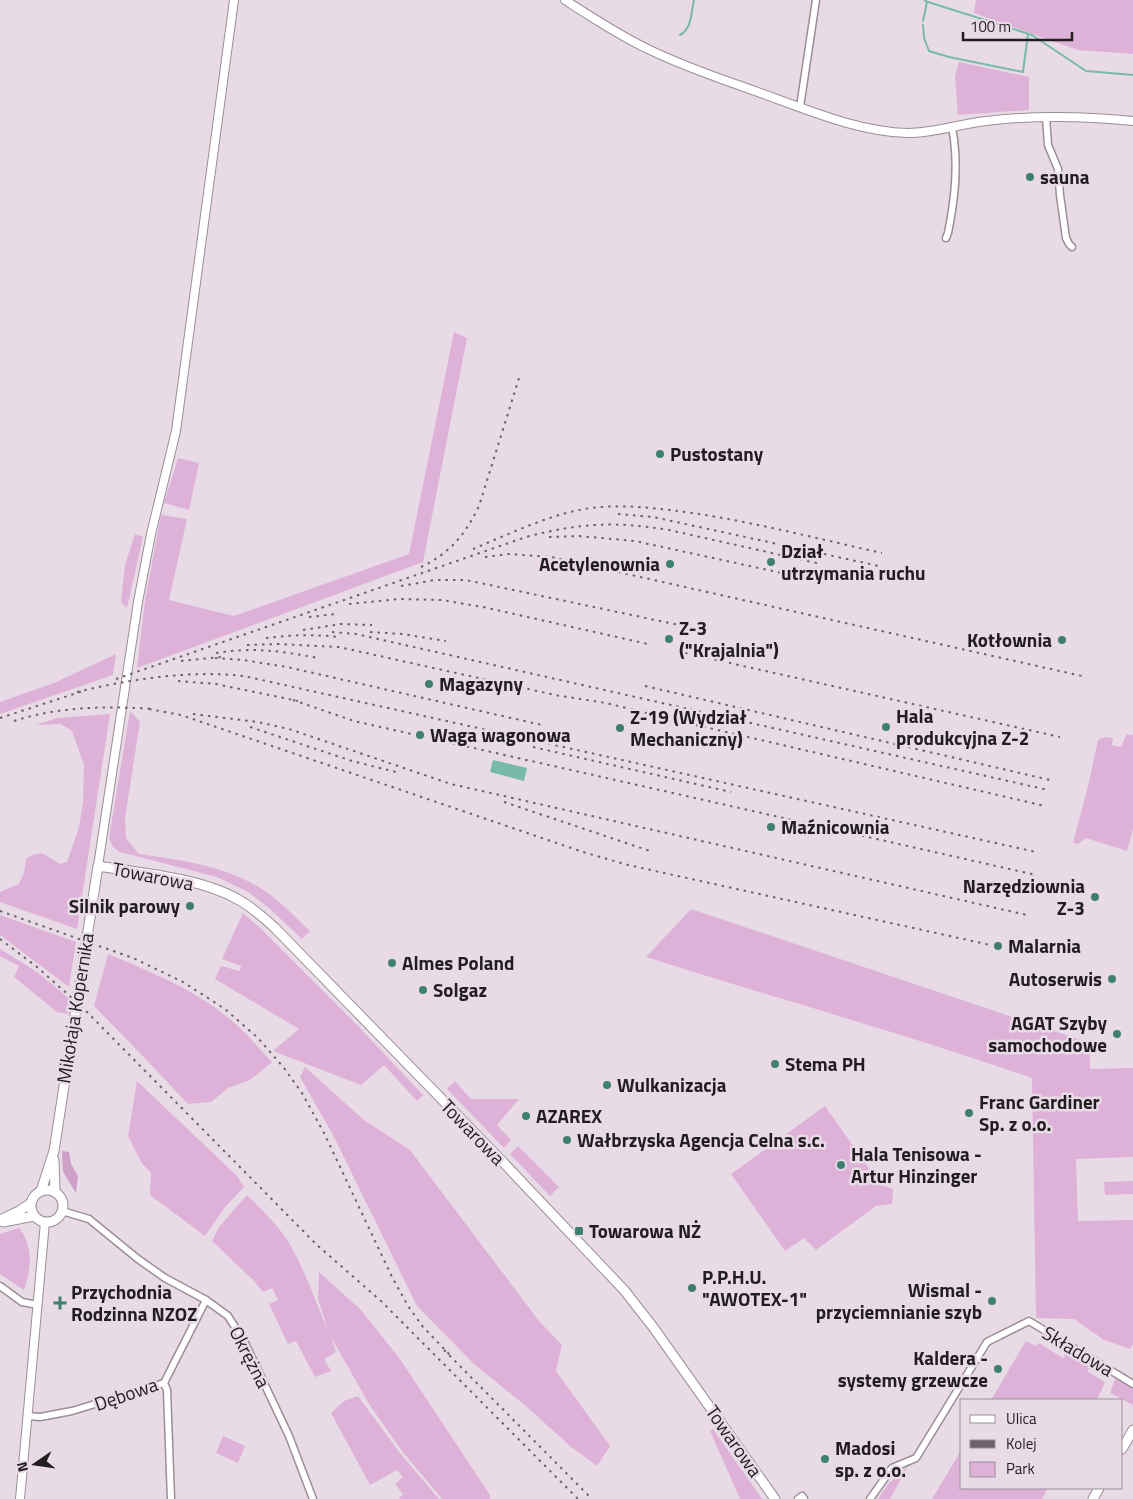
<svg xmlns="http://www.w3.org/2000/svg" width="1133" height="1499" viewBox="0 0 1133 1499" font-family="'Titillium Web',sans-serif">
  <style>
    .green { fill: #deb2d8 }
    .forest { fill: #cda0c7 }
    .water { fill: #78baa8 }
    .lines { fill: none; stroke-linecap: round; stroke-linejoin: round }
    .stream { stroke: #78baa8; stroke-width: 2 }
    .minor-casing { stroke: #9b8e99; stroke-width: 9 }
    .tertiary-casing { stroke: #9b8e99; stroke-width: 10 }
    .secondary-casing { stroke: #9b8e99; stroke-width: 11 }
    .minor { stroke: #fff; stroke-width: 6 }
    .tertiary { stroke: #fff; stroke-width: 8 }
    .secondary { stroke: #fff; stroke-width: 9 }
    .rail { stroke: #6b6369; stroke-width: 2; stroke-dasharray: 2.5 5; stroke-linecap: butt }
    .poi-dot { fill: #3e7f6e; stroke: #e8dbe6; stroke-width: 2 }
    .labels { text-anchor: middle; stroke-width: 5; stroke-linejoin: round; paint-order: stroke }
    .poi-label { font-size: 19px; font-weight: bold; fill: #221d21; stroke: #e8dbe6; text-anchor: start }
    .street-label { font-size: 19px; fill: #221d21; stroke: #e8dbe6 }
  </style>
  <rect width="100%" height="100%" fill="#e8dbe6"/>
  <!-- green -->
  <g class="green">
    <path d="M976 0H1133V54L1078 50 974 13Z"/>
    <path d="M959 62 1029 77V110L958 115 955 76Z"/>
    <path d="M454 332 467 338 423 562 137 668 145 600 161 515 187 519 169 600 234 616 409 554Z"/>
    <path d="M178 458 199 463 189 510 164 503Z"/>
    <path d="M135 534 143 537 127 608 121 602 125 565Z"/>
    <path d="M116 654 113 675 0 714V702L54 683Z"/>
    <path d="M130 711 140 722 125 818 126 838 139 854C187 861 237 867 277 900 288 909 299 921 310 931L302 939 269 908 248 892 217 877 120 852 113 847 109 838Z"/>
    <path d="M110 714 77 929 0 902V892L19 884 24 873 26 859 32 855 42 853 60 864 67 862 79 827 83 802 84 765 72 731 61 724 36 725 57 718Z"/>
    <path d="M1127 734 1133 735V829L1127 851 1086 838 1078 844 1073 843 1088 786 1098 740 1105 737 1113 738 1112 745 1121 747Z"/>
    <path d="M691 909 1090 1043V1069L1133 1068V1157L1076 1159 1078 1221 1133 1220V1344L1130 1349 1104 1340 1074 1319 1036 1318 1032 1078C905 1034 775 998 646 957Z"/>
    <path d="M243 913 259 927 359 1027 423 1095 417 1101 384 1065 361 1085 273 1051 299 1029 215 979 221 966 240 971 241 966 222 959Z"/>
    <path d="M0 915 76 942 69 987 0 935Z"/>
    <path d="M0 949 37 972 71 1000 68 1014 57 1012 14 977 19 966 0 956Z"/>
    <path d="M108 954C151 972 196 990 232 1021 247 1033 259 1049 272 1062L250 1080 228 1088 211 1102 188 1104 138 1051 94 1006Z"/>
    <path d="M305 1067 364 1120 410 1150 539 1321 562 1345 556 1371 610 1446 597 1466 570 1446 527 1407 474 1364 417 1306 333 1135 300 1077Z"/>
    <path d="M137 1081 237 1176 244 1187 225 1207 205 1236 150 1195 151 1173 141 1162 128 1136Z"/>
    <path d="M455 1081 471 1099H519L497 1125 511 1140 504 1148 447 1089Z"/>
    <path d="M825 1106 880 1184 893 1189 892 1204 876 1206 816 1250 804 1238 785 1251 731 1174Z"/>
    <path d="M518 1146 559 1187 550 1196 510 1154Z"/>
    <path d="M1133 1181V1194L1105 1195 1104 1182Z"/>
    <path d="M247 1195C261 1209 277 1224 288 1241 305 1270 316 1303 329 1333L318 1299 319 1272 361 1310 400 1359 490 1495V1499H442L402 1451 369 1404 331 1337 336 1352 324 1359 331 1371 315 1377 296 1341 288 1344 269 1304 278 1300 272 1288 263 1292 254 1281 212 1241 219 1227Z"/>
    <path d="M19 1228C34 1247 31 1269 24 1290L0 1274V1234Z"/>
    <path d="M1026 1341 1036 1346 1039 1343 1063 1358 1069 1348 1091 1362 1088 1372 1105 1382 1097 1400H991Z"/>
    <path d="M1116 1377 1133 1387V1405L1110 1393Z"/>
    <path d="M358 1396 399 1452 439 1499H399L403 1494 395 1484 403 1477 397 1470 370 1485 331 1413 344 1401Z"/>
    <path d="M713 1429 762 1499H740L710 1431Z"/>
    <path d="M223 1436 245 1446 238 1463 216 1453Z"/>
    <path d="M962 1449V1488H1048L1042 1499H932Z"/>
    <path d="M908 1466 890 1499H878L888 1484Z"/>
  </g>
  <!-- forest -->
  <path class="forest" d="M62 1151 69 1152 71 1164 78 1176 76 1193 63 1172Z"/>
  <!-- water -->
  <path class="water" d="M493 760 527 768 524 781 490 772Z"/>
  <g class="lines">
    <!-- stream -->
    <g class="stream">
      <path d="M925 1 1032 35 1086 71 1133 75"/>
      <path d="M923 21 927 2"/>
      <path d="M923 25 924 38 929 51 949 57 1023 72 1028 34"/>
      <path d="M680 35C692 29 691 12 694 0"/>
    </g>
    <defs>
      <g id="minor">
        <path d="M800 107 816 0"/>
        <path d="M1046 117 1048 145 1058 169 1060 195 1066 238 1069 244 1072 247"/>
        <path d="M946 238 948 233C955 198 959 163 952 127"/>
        <path d="M62 1211 89 1219 138 1259 165 1278 206 1300 228 1316 245 1343 289 1436 313 1499"/>
        <path d="M0 1286 22 1302 38 1305"/>
        <path d="M164 1383 167 1390 171 1499"/>
        <path d="M28 1416 40 1417 72 1411 164 1383 206 1300"/>
        <path d="M798 1499 802 1496 804 1499"/>
        <path d="M870 1499 892 1468 916 1458 987 1342 1029 1321 1133 1384"/>
      </g>
      <g id="tertiary">
        <path d="M565 0C593 18 620 36 650 50 691 70 734 83 777 99 818 114 863 132 908 133 934 133 960 124 986 121 1035 115 1084 116 1133 121"/>
        <path d="M98 866 138 602 151 534 176 431 234 0"/>
        <path d="M20 1499 45 1222"/>
      </g>
      <g id="secondary">
        <path d="M54 1160 55 1192"/>
        <circle cx="47" cy="1206" r="16"/>
        <path d="M41 1191 54 1151 98 866C141 873 201 878 239 900 252 907 264 918 275 928L500 1159 624 1290 653 1327 775 1499"/>
        <path d="M0 1220 19 1211 31 1203"/>
        <path d="M3 1222 34 1216"/>
        <path d="M1122 1449 1133 1430"/>
        <path d="M1093 1499 1099 1488"/>
      </g>
    </defs>
    <!-- minor casing -->
    <use href="#minor" class="minor-casing"/>
    <!-- tertiary casing -->
    <use href="#tertiary" class="tertiary-casing"/>
    <!-- secondary casing -->
    <use href="#secondary" class="secondary-casing"/>
    <!-- minor -->
    <use href="#minor" class="minor"/>
    <!-- tertiary -->
    <use href="#tertiary" class="tertiary"/>
    <!-- secondary -->
    <use href="#secondary" class="secondary"/>
    <!-- rail -->
    <g class="rail">
      <path d="M618 514 653 517 879 566"/>
      <path d="M549 537 579 536 635 541 823 582"/>
      <path d="M473 549C509 534 546 516 584 509 615 504 647 507 678 511 747 520 814 538 882 553"/>
      <path d="M485 557 509 554 551 557 1082 676"/>
      <path d="M421 567C450 553 465 535 479 506L520 375"/>
      <path d="M401 586 435 580H466L698 629"/>
      <path d="M349 604 399 599 442 600 483 607 648 644"/>
      <path d="M309 617 336 614"/>
      <path d="M303 630 341 624 372 625"/>
      <path d="M332 632 356 634 1048 790"/>
      <path d="M370 632 402 634 446 641"/>
      <path d="M266 638C290 635 315 634 338 637"/>
      <path d="M247 645 278 644 339 647 555 695 606 703 679 721 1045 806"/>
      <path d="M216 653C254 647 281 651 318 658"/>
      <path d="M685 653 1060 737"/>
      <path d="M215 658 243 660 287 667 542 725"/>
      <path d="M181 661 221 657"/>
      <path d="M116 679 526 537C580 523 614 521 669 530L821 564"/>
      <path d="M178 681 216 684 298 701"/>
      <path d="M645 686 1050 780"/>
      <path d="M77 692C131 679 189 670 244 676L1036 852"/>
      <path d="M293 700 354 721 1036 875"/>
      <path d="M149 709 181 715 583 852 628 865 1013 950"/>
      <path d="M193 714 258 722 289 729 451 784 1027 915"/>
      <path d="M0 718 83 691"/>
      <path d="M14 721C61 706 106 706 155 709"/>
      <path d="M250 727 352 761 396 772"/>
      <path d="M533 747 731 792"/>
      <path d="M504 802 653 852"/>
      <path d="M0 911 133 958 183 982 225 1009 258 1038 284 1068 302 1093 324 1133 392 1277 408 1306 423 1327 450 1355"/>
      <path d="M0 939 37 967 81 1006 317 1245 381 1301 578 1499"/>
      <path d="M444 1350 592 1499"/>
    </g>
  </g>
  <!-- markers -->
  <g class="poi-dot">
    <circle cx="1030" cy="177" r="5"/>
    <circle cx="660" cy="454" r="5"/>
    <circle cx="771" cy="562" r="5"/>
    <circle cx="670" cy="564" r="5"/>
    <circle cx="669" cy="639" r="5"/>
    <circle cx="1062" cy="640" r="5"/>
    <circle cx="429" cy="684" r="5"/>
    <circle cx="886" cy="727" r="5"/>
    <circle cx="620" cy="728" r="5"/>
    <circle cx="420" cy="735" r="5"/>
    <circle cx="771" cy="827" r="5"/>
    <circle cx="1095" cy="897" r="5"/>
    <circle cx="190" cy="906" r="5"/>
    <circle cx="998" cy="946" r="5"/>
    <circle cx="392" cy="963" r="5"/>
    <circle cx="1112" cy="979" r="5"/>
    <circle cx="423" cy="990" r="5"/>
    <circle cx="1117" cy="1034" r="5"/>
    <circle cx="775" cy="1064" r="5"/>
    <circle cx="607" cy="1085" r="5"/>
    <circle cx="969" cy="1113" r="5"/>
    <circle cx="526" cy="1116" r="5"/>
    <circle cx="567" cy="1140" r="5"/>
    <circle cx="841" cy="1165" r="5"/>
    <rect x="574" y="1226" width="10" height="10" rx="2.5"/>
    <circle cx="692" cy="1288" r="5"/>
    <circle cx="992" cy="1301" r="5"/>
    <path d="M57.5 1295.5h5v5h5v5h-5v5h-5v-5h-5v-5h5z"/>
    <circle cx="998" cy="1369" r="5"/>
    <circle cx="825" cy="1459" r="5"/>
  </g>
  <g class="labels">
    <!-- poi labels -->
    <g class="poi-label">
      <text x="1040" y="184">sauna</text>
      <text x="670" y="461">Pustostany</text>
      <text x="781" y="558">Dział<tspan x="781" dy="22">utrzymania ruchu</tspan></text>
      <text x="660" y="571" text-anchor="end">Acetylenownia</text>
      <text x="679" y="635">Z-3<tspan x="679" dy="22">("Krajalnia")</tspan></text>
      <text x="1052" y="647" text-anchor="end">Kotłownia</text>
      <text x="439" y="691">Magazyny</text>
      <text x="896" y="723">Hala<tspan x="896" dy="22">produkcyjna Z-2</tspan></text>
      <text x="630" y="724">Z-19 (Wydział<tspan x="630" dy="22">Mechaniczny)</tspan></text>
      <text x="430" y="742">Waga wagonowa</text>
      <text x="781" y="834">Maźnicownia</text>
      <text x="1085" y="893" text-anchor="end">Narzędziownia<tspan x="1085" dy="22">Z-3</tspan></text>
      <text x="180" y="913" text-anchor="end">Silnik parowy</text>
      <text x="1008" y="953">Malarnia</text>
      <text x="402" y="970">Almes Poland</text>
      <text x="1102" y="986" text-anchor="end">Autoserwis</text>
      <text x="433" y="997">Solgaz</text>
      <text x="1107" y="1030" text-anchor="end">AGAT Szyby<tspan x="1107" dy="22">samochodowe</tspan></text>
      <text x="785" y="1071">Stema PH</text>
      <text x="617" y="1092">Wulkanizacja</text>
      <text x="979" y="1109">Franc Gardiner<tspan x="979" dy="22">Sp. z o.o.</tspan></text>
      <text x="536" y="1123">AZAREX</text>
      <text x="577" y="1147">Wałbrzyska Agencja Celna s.c.</text>
      <text x="851" y="1161">Hala Tenisowa -<tspan x="851" dy="22">Artur Hinzinger</tspan></text>
      <text x="589" y="1238">Towarowa NŻ</text>
      <text x="702" y="1284">P.P.H.U.<tspan x="702" dy="22">"AWOTEX-1"</tspan></text>
      <text x="982" y="1297" text-anchor="end">Wismal -<tspan x="982" dy="22">przyciemnianie szyb</tspan></text>
      <text x="71" y="1299">Przychodnia<tspan x="71" dy="22">Rodzinna NZOZ</tspan></text>
      <text x="988" y="1365" text-anchor="end">Kaldera -<tspan x="988" dy="22">systemy grzewcze</tspan></text>
      <text x="835" y="1455">Madosi<tspan x="835" dy="22">sp. z o.o.</tspan></text>
    </g>
    <!-- street labels -->
    <g class="street-label">
      <text transform="translate(153 876) rotate(11)" y="7">Towarowa</text>
      <text transform="translate(75 1008) rotate(-81)" y="7">Mikołaja Kopernika</text>
      <text transform="translate(473 1132) rotate(46)" y="7">Towarowa</text>
      <text transform="translate(1078 1351) rotate(31)" y="7">Składowa</text>
      <text transform="translate(250 1357) rotate(63)" y="7">Okrężna</text>
      <text transform="translate(126 1394) rotate(-19)" y="7">Dębowa</text>
      <text transform="translate(734 1441) rotate(55)" y="7">Towarowa</text>
    </g>
  </g>
  <!-- legend -->
  <rect x="960" y="1399" width="162" height="90" fill="#e8dbe6" stroke="#998f97"/>
  <rect x="970" y="1415" width="25" height="8" fill="#ffffff" stroke="#998f97"/>
  <text x="1006" y="1424" font-size="15" fill="#221d21">Ulica</text>
  <rect x="970" y="1440" width="25" height="8" fill="#6b6369" stroke="#998f97"/>
  <text x="1006" y="1449" font-size="15" fill="#221d21">Kolej</text>
  <rect x="970" y="1462" width="25" height="15" fill="#deb2d8" stroke="#998f97"/>
  <text x="1006" y="1474" font-size="15" fill="#221d21">Park</text>
  <!-- north arrow -->
  <g transform="translate(35 1464) rotate(257)" stroke="#e8dbe6" stroke-width="4" paint-order="stroke">
  <path d="M0-4L9 19L0 12L-9 19Z" fill="#221d21"/>
  <text y="-8" font-size="14" font-weight="bold" text-anchor="middle" fill="#221d21">N</text>
  </g>
  <!-- scale -->
  <path d="M963 32v8h109v-8" fill="none" stroke="#221d21" stroke-width="2.5"/>
  <text x="970" y="32" font-size="15" fill="#221d21" stroke="#e8dbe6" stroke-width="4" paint-order="stroke">100 m</text>
</svg>
